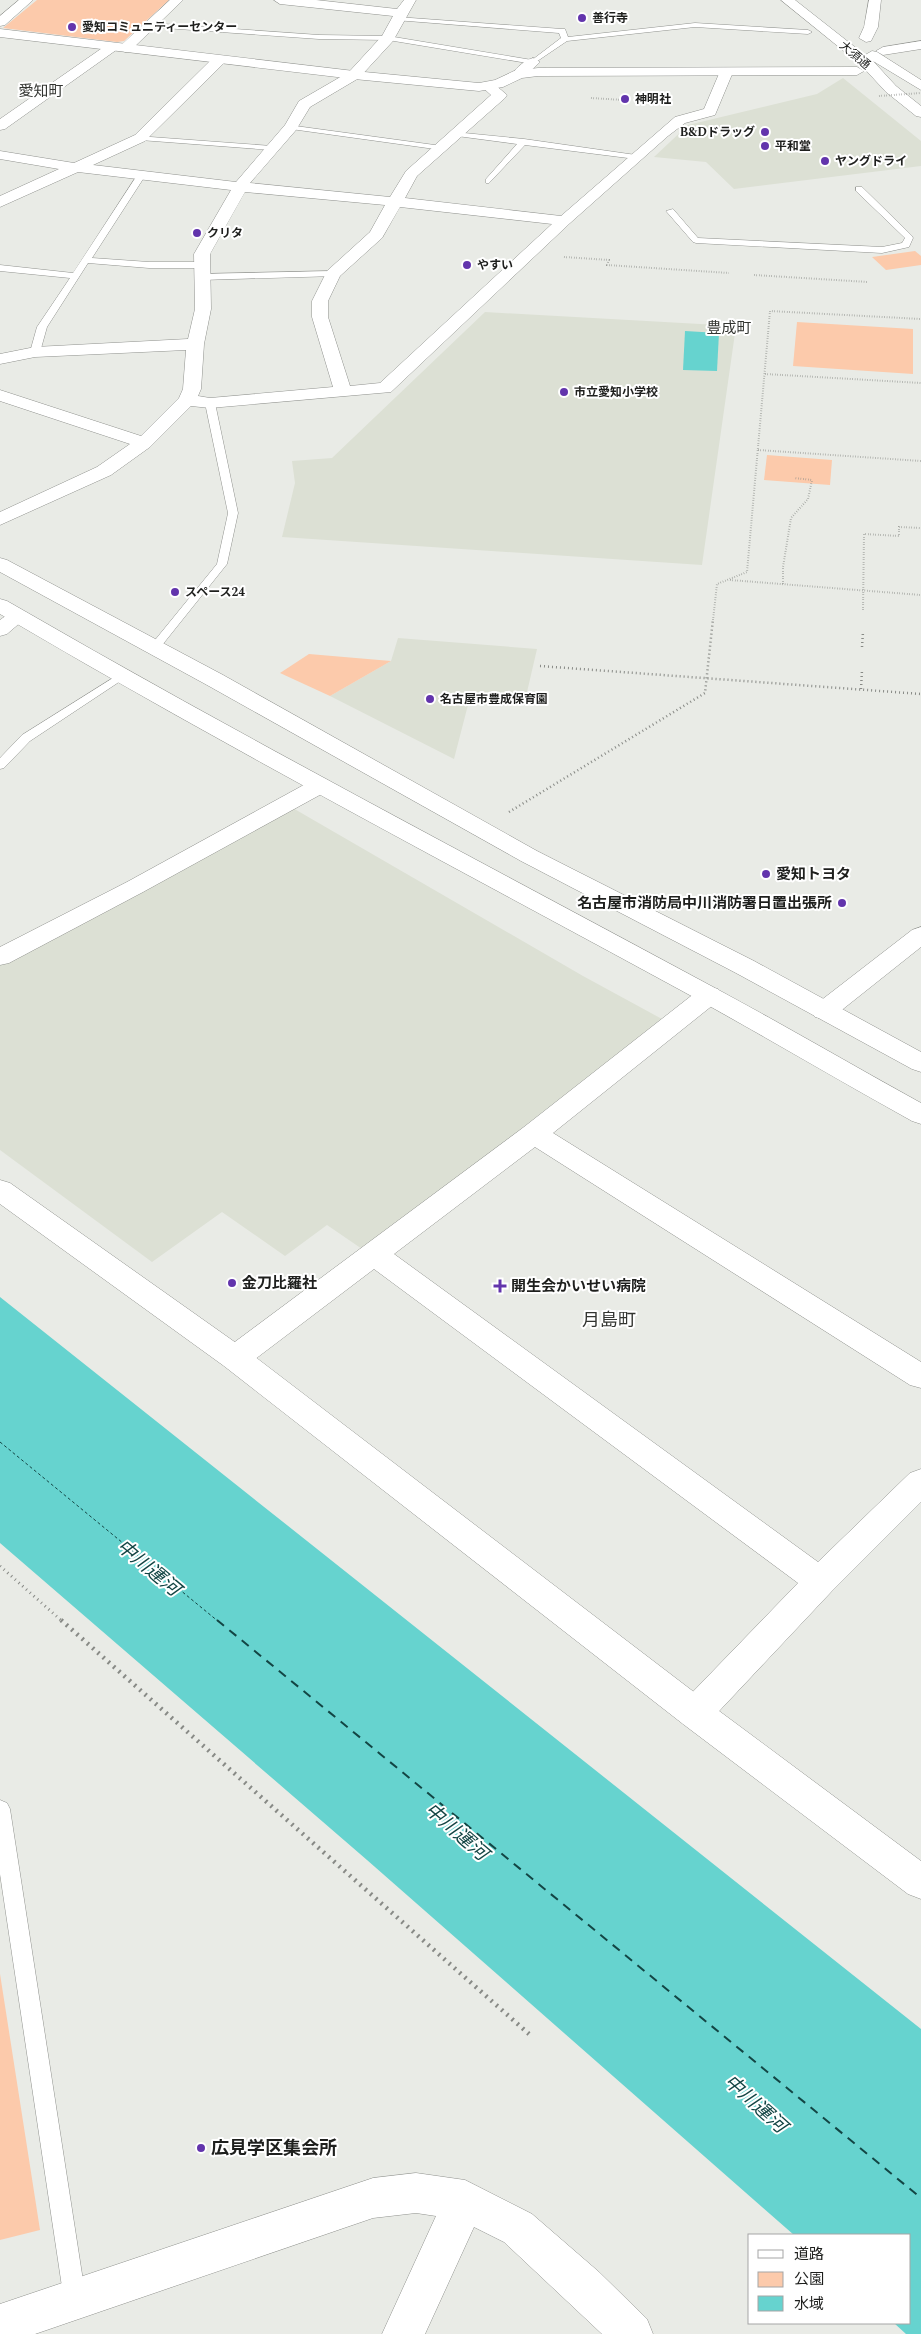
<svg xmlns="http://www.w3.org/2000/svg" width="921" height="2334" viewBox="0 0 921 2334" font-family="Spectral,'Noto Sans JP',serif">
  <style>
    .built { fill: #dce0d4 }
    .green { fill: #fccaab }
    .water { fill: #66d3cf }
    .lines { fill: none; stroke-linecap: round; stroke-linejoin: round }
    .ferry-far1 { stroke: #134544; stroke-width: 1; stroke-dasharray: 3 2.5; stroke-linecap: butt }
    .ferry { stroke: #134544; stroke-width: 2; stroke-dasharray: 9 7; stroke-linecap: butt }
    .lane-casing { stroke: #90928e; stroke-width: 1 }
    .street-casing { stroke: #90928e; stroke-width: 1 }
    .secondary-casing { stroke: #90928e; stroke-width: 1 }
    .primary-casing { stroke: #90928e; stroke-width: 1 }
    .path-far3 { stroke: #888a86; stroke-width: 2; stroke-dasharray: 0.5 2; stroke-linecap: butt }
    .path-far2 { stroke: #888a86; stroke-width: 2.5; stroke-dasharray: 1 3; stroke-linecap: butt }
    .path-far1 { stroke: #888a86; stroke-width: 3; stroke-dasharray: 1 4; stroke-linecap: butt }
    .path { stroke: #888a86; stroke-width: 4.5; stroke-dasharray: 2 5; stroke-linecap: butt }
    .lane { fill: #fff; fill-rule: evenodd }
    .street { fill: #fff; fill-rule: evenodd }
    .secondary { fill: #fff; fill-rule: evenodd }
    .primary { fill: #fff; fill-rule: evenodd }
    .path-bridge { stroke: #888a86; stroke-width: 2; stroke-dasharray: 0.5 2; stroke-linecap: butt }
    .poi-dot { fill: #6234ac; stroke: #fff; stroke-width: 2 }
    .labels { text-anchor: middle; stroke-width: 4; stroke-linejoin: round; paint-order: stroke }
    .far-poi-label { font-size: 12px; font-weight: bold; fill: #1e1f1d; stroke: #fff; text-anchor: start }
    .far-street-label { font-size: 12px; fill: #1e1f1d; stroke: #fff }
    .far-quarter-label { font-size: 15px; fill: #333531; stroke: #fff }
    .poi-label { font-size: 15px; font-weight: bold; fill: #1e1f1d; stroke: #fff; text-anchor: start }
    .quarter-label { font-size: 18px; fill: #333531; stroke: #fff }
    .near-poi-label { font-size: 18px; font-weight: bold; fill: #1e1f1d; stroke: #fff; text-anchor: start }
    .near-water-label { font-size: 19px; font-style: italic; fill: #134544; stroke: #fff }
  </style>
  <rect width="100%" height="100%" fill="#e9ebe6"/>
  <!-- built -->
  <g class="built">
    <path d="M843 78 921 141V166L734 189 706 162 654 157 688 125 817 94Z"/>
    <path d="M485 312 736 326 702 565 282 537 295 483 292 461 332 458Z"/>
    <path d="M398 638 537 649 524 705 469 701 454 759 330 696 391 661Z"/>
    <path d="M291 807 583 976 662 1019 365 1251 327 1225 285 1256 222 1212 152 1262 0 1150V962Z"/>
  </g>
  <!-- green -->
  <g class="green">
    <path d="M37 0H169L124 41 117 42 3 28Z"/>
    <path d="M915 251 921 256V265L886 270 872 257Z"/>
    <path d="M797 322 913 329V374L793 366Z"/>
    <path d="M767 455 832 460 830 485 764 480Z"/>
    <path d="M309 654 391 661 330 696 280 673Z"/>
    <path d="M0 1974 40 2230 0 2240Z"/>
  </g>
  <!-- water -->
  <g class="water">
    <path d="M685 331 719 333 717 371 683 370Z"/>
    <path d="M0 1297 921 2029V2334H906L894 2323H910V2235H794L367 1860 0 1543Z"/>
  </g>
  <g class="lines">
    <!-- ferry-far1 -->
    <path class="ferry-far1" d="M0 1442 219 1622"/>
    <!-- ferry -->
    <path class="ferry" d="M217 1620 921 2198"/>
    <defs>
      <g id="lane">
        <path d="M397 17 562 29H565L568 37 695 23 808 30 812 32 808 34 695 27 567 41 533 64 388 40 319 39 150 27 146 25 150 23 319 35 388 36 532 60 561 38 559 33 395 20 393 19Z"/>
        <path d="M288 125 442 146 446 148 442 150 291 129 287 127Z"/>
        <path d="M454 132 524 139 636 155 640 157 636 159 525 145 489 183H486V179L517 144 457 136H454Z"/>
        <path d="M137 136 272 146 276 148 272 150 140 140H137Z"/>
        <path d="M138 174 145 176 92 258 149 262H201L205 265 201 268H149L88 263 47 327 40 352 32 354 30 352 37 327 70 278 0 271V265L73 273Z"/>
        <path d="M856 187H862L912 236 913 238 909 247 882 253 696 243 693 242 666 211 673 209 698 238 882 247 902 243 905 238 856 191Z"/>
        <path d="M333 271 337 274 336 276 201 280 197 277 201 274Z"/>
        <path d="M210 400 215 403 238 513 227 564 159 649H151L149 647 151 645 217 564 227 518 228 513 205 403Z"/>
        <path d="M121 673 125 674 127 676 125 678 30 741 4 768 0 769V758L22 735Z"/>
        <path d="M0 1800 7 1803 10 1809 86 2300 83 2308 75 2311 67 2308 64 2300 0 1874Z"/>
      </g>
      <g id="street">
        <path d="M19 0H33L5 25 0 26V16Z"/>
        <path d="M170 0H183L130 51 125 52 119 48 5 129 0 130V119L108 44 113 43 119 47Z"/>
        <path d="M274 0H316L397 9 404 0H416L393 41 359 78 310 107 296 130 250 183 390 197 406 171 491 95 481 86 488 82 493 83 507 95 505 98 417 176 405 198 561 216 675 117 704 109 721 69 726 68 733 72 715 115 685 123 668 136 569 224 391 392 210 408 191 406 150 447 111 475 0 525V512L97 467 130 444 0 401V390L141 436 179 398 183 389 186 350 35 357 0 364V354L35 347 188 339 195 309 194 254 231 190 78 172 0 207V196L59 169 0 159V151L74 163 135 135 215 56H225L227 59 225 62 145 141 93 165 236 182 285 125 299 101 349 72 382 36 393 16 280 4ZM245 192 385 205 370 232 327 271 312 301V317L333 387 210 398 198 396 201 389 204 344 211 309 210 254ZM400 207 552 224 380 383 350 386 328 317V301L340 276 382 238Z"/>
        <path d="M869 0H881L878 27 871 41 866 42 859 38 864 27Z"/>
        <path d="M921 41V49L883 55 876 51 883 47Z"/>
        <path d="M533 58 540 62 524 77H514L512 74C517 67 525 60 533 58Z"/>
        <path d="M18 610 25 612 28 616 7 634 0 636V620L11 612Z"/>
        <path d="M319 779 327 781 330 786 327 791 143 892 9 963 0 965V947L127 882 311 781Z"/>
        <path d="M921 927V947L833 1017 824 1019 815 1017 811 1011 815 1005 912 930Z"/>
        <path d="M709 987 718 989 722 995 718 1001 553 1133 921 1362V1388L910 1385 535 1147 394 1254 818 1562 910 1473 921 1469V1502L832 1591 707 1724 695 1728 683 1724 678 1713 683 1702 798 1583 374 1269 246 1366 235 1369 224 1366 220 1358 224 1350 524 1127 700 989Z"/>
      </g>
      <g id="secondary">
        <path d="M0 29 354 71 479 83 495 80 514 71 538 68 857 67 864 71 857 75 538 76 522 78 503 87 479 91 354 79 0 37Z"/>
        <path d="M0 558 7 560 223 675 537 851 754 961 921 1052V1072L912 1069 736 973 521 861 207 685 0 572Z"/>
        <path d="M0 599 7 601C240 736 478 860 715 988 784 1025 852 1065 921 1103V1124L912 1121C840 1081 769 1039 697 999 464 872 229 749 0 614Z"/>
        <path d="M0 1180 10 1183 246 1350 707 1702 921 1861V1899L908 1894 683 1724 224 1366 0 1204Z"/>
        <path d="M416 2173 465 2180 532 2214 599 2272 647 2319 653 2334H602L504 2242 474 2227 425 2334H382L436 2216 416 2213 373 2218 35 2334H0V2304L373 2178Z"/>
      </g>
      <path id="primary" d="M781 0H795L865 55 872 51 877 52 921 80V90L873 61 896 86 921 106V117L916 116 886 92 861 65Z"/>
    </defs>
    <!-- lane casing -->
    <use href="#lane" class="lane-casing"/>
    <!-- street casing -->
    <use href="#street" class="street-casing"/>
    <!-- secondary casing -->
    <use href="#secondary" class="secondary-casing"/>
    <!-- primary casing -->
    <use href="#primary" class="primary-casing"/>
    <!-- path-far3 -->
    <g class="path-far3">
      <path d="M591 98 623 100"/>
      <path d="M564 257 609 260 607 265 729 273"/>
      <path d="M754 275 868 282"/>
      <path d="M765 374 921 383"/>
      <path d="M758 450 921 461"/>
      <path d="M730 580 921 595"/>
      <path d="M783 584V567L791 518 808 499 812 480 794 478"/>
      <path d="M863 610 864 534 899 536V527L921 528"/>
      <path d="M713 620 717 584 747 572 770 311 921 319"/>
    </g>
    <!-- path-far2 -->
    <g class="path-far2">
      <path d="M862 647 863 632"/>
      <path d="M540 666 921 694"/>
      <path d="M861 689 862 670"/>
      <path d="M509 812 705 693 713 619"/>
    </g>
    <!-- path-far1 -->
    <path class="path-far1" d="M0 1566 63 1622"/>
    <!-- path -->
    <path class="path" d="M61 1620 529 2034"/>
    <!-- lane -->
    <use href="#lane" class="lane"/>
    <!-- street -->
    <use href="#street" class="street"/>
    <!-- secondary -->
    <use href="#secondary" class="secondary"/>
    <!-- primary -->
    <use href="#primary" class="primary"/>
    <!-- path-bridge -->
    <path class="path-bridge" d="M879 96 921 93"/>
  </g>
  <!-- markers -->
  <g class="poi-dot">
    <circle cx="582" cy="18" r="5"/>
    <circle cx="72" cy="27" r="5"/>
    <circle cx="625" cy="99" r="5"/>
    <circle cx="765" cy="132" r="5"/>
    <circle cx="765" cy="146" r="5"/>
    <circle cx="825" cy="161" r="5"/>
    <circle cx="197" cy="233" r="5"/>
    <circle cx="467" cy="265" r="5"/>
    <circle cx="564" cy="392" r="5"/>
    <circle cx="175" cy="592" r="5"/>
    <circle cx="430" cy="699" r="5"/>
    <circle cx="766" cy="874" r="5"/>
    <circle cx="842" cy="903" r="5"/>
    <circle cx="232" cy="1283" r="5"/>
    <path d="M497.5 1278.5h5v5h5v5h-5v5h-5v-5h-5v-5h5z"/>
    <circle cx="201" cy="2148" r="5"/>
  </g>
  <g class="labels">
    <!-- far-poi labels -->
    <g class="far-poi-label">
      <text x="592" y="22">善行寺</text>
      <text x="82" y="31">愛知コミュニティーセンター</text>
      <text x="635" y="103">神明社</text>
      <text x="755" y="136" text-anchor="end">B&amp;Dドラッグ</text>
      <text x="775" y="150">平和堂</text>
      <text x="835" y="165">ヤングドライ</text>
      <text x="207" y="237">クリタ</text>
      <text x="477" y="269">やすい</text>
      <text x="574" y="396">市立愛知小学校</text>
      <text x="185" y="596">スペース24</text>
      <text x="440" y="703">名古屋市豊成保育園</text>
    </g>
    <!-- far-street labels -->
    <g class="far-street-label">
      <text transform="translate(855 55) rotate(40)" y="4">大須通</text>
    </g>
    <!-- far-quarter labels -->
    <g class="far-quarter-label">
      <text x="41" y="96">愛知町</text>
      <text x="729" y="333">豊成町</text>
    </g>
    <!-- poi labels -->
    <g class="poi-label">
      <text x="776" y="879">愛知トヨタ</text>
      <text x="832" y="908" text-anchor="end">名古屋市消防局中川消防署日置出張所</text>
      <text x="242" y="1288">金刀比羅社</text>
      <text x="511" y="1291">開生会かいせい病院</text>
    </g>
    <!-- quarter labels -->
    <g class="quarter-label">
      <text x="609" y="1326">月島町</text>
    </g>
    <!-- near-poi labels -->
    <g class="near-poi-label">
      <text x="211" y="2154">広見学区集会所</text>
    </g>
    <!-- near-water labels -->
    <g class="near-water-label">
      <text transform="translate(149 1567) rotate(40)" y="7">中川運河</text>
      <text transform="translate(457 1831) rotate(41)" y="7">中川運河</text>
      <text transform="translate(756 2103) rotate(42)" y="7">中川運河</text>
    </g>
  </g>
  <!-- legend -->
  <rect x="748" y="2234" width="162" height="90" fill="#ffffff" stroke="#a5a5a5"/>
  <rect x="758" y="2250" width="25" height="8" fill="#ffffff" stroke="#a5a5a5"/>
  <text x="794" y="2259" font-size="15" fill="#1e1f1d">道路</text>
  <rect x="758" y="2272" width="25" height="15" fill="#fccaab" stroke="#a5a5a5"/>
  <text x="794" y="2284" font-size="15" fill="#1e1f1d">公園</text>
  <rect x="758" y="2296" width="25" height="15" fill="#66d3cf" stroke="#a5a5a5"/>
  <text x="794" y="2309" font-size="15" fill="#1e1f1d">水域</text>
</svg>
